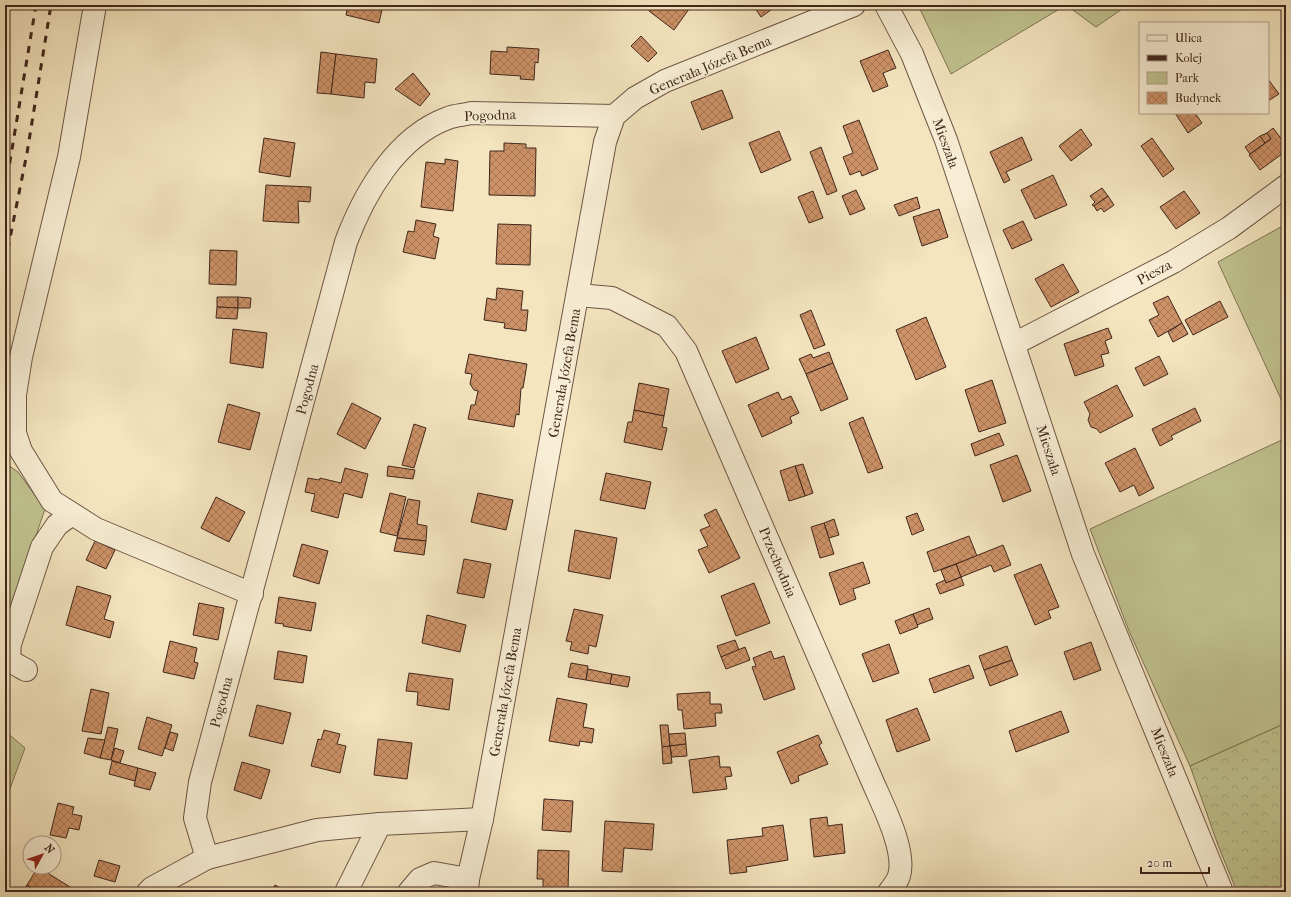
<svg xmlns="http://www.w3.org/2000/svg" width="1291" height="897" viewBox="0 0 1291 897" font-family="'IM FELL French Canon',serif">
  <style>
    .green { fill: #c0c38f; stroke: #807456 }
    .forest { fill: url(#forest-crowns); stroke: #807456 }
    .building { fill: url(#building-cross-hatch); stroke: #40261c }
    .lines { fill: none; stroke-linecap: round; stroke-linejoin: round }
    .minor-casing { stroke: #6d5645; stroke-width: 24 }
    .minor { stroke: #f8eed5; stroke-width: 22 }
    .rail { stroke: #40261c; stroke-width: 3; stroke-dasharray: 7 7; stroke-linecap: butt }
    .labels { text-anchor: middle; stroke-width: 3; stroke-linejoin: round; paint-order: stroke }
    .street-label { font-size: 14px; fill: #40261c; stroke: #f8eed5 }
  </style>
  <defs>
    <pattern id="forest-crowns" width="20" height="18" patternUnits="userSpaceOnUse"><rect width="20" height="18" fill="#c0c38f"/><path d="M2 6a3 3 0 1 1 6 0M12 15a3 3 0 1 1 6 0" fill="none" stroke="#a6a77b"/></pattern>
    <pattern id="building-cross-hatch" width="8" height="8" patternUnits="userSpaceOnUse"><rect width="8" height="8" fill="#cd9267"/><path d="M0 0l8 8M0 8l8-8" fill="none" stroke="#a87754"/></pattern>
  </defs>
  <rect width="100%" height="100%" fill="#f4e5bf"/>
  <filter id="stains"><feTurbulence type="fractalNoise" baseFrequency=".005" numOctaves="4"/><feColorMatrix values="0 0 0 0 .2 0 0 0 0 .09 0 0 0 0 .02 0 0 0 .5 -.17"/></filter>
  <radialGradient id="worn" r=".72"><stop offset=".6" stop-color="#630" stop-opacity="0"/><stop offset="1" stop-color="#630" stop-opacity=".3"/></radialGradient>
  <!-- green -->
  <g class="green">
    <path d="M918 5H1128L1096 27 1066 5 951 74Z"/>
    <path d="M1286 224V410L1218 262Z"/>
    <path d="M1286 438V723L1190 766 1129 631 1090 529Z"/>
    <path d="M5 463 18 472 45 509 5 627Z"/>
    <path d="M5 731 25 748 5 802Z"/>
  </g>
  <!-- forest -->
  <path class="forest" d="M1286 723V892H1237L1218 845 1190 766Z"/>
  <!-- building -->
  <g class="building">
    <path d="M348 5H383L379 23 346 15Z"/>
    <path d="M653 5H684L689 9 674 30 649 11Z"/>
    <path d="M753 5H773L775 7 761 17Z"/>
    <path d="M641 36 657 53 648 62 631 46Z"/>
    <path d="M507 47 539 49 538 63 535 62 534 80 520 79 521 76 490 74 491 51 507 52Z"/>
    <path d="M888 50 896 68 883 73 888 86 873 92 860 61Z"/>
    <path d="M321 52 336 54 331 94 317 93Z"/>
    <path d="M336 54 377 59 375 83 365 82 364 98 331 94Z"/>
    <path d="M413 73 430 94 420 106 395 89Z"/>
    <path d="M1268 79 1279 94 1268 101Z"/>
    <path d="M722 90 733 118 702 130 691 102Z"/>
    <path d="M1175 113H1195L1202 123 1188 133Z"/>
    <path d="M859 120 878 169 862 176 860 171 850 175 843 157 853 153 843 126Z"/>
    <path d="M1273 128 1286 145V157L1285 158 1282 154 1260 170 1249 155 1271 139 1267 133Z"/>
    <path d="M1081 129 1092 145 1071 161 1059 146Z"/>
    <path d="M779 131 791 160 761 173 749 143Z"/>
    <path d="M1267 133 1271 139 1265 143 1260 136Z"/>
    <path d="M1260 136 1265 143 1250 154 1245 147Z"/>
    <path d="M1022 137 1032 160 1006 172 1010 180 1004 183 990 152Z"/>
    <path d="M264 138 295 143 290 177 259 172Z"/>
    <path d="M1152 138 1174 169 1163 177 1141 146Z"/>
    <path d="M504 143 526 144V148H536L535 196 489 195 490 151H504Z"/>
    <path d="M821 147 837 191 827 195 810 152Z"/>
    <path d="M445 159 458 161 453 211 421 207 426 162 445 164Z"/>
    <path d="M1053 175 1067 205 1035 219 1021 190Z"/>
    <path d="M266 185 311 187 310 202 298 201 299 223 263 221Z"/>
    <path d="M1102 188 1108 196 1094 206 1092 205 1095 202 1090 196Z"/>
    <path d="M856 190 865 209 850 215 842 196Z"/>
    <path d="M813 191 823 218 809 223 798 197Z"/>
    <path d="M1184 191 1200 213 1176 229 1160 207Z"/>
    <path d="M1108 196 1114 205 1104 212 1101 208 1097 211 1094 206Z"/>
    <path d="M917 197 920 208 899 216 894 205Z"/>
    <path d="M939 209 948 237 922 246 913 217Z"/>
    <path d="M416 220 436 224 433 236 439 238 435 259 403 252 408 231 414 232Z"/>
    <path d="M1023 221 1032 240 1012 249 1003 230Z"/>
    <path d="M498 224 531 225 530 265 496 264Z"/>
    <path d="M210 250 237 251 236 285 209 284Z"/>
    <path d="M1063 264 1079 292 1051 307 1035 279Z"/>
    <path d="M497 288 523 291 521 310H528L526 331 504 328 505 323 484 320 487 298 496 300Z"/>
    <path d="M1168 296 1182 323 1158 337 1149 320 1159 315 1153 303Z"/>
    <path d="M217 297H238V308L217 307Z"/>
    <path d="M238 297 251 298 250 308H238Z"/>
    <path d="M1220 301 1228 317 1193 335 1185 320Z"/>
    <path d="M217 307 238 308 237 319 216 318Z"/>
    <path d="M811 310 825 345 814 349 800 315Z"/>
    <path d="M926 317 946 367 916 380 896 330Z"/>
    <path d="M1182 323 1188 334 1173 342 1168 332Z"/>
    <path d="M1108 328 1112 338 1105 341 1109 353 1101 355 1104 366 1075 376 1064 344Z"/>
    <path d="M233 329 267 333 263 368 230 363Z"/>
    <path d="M756 337 769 369 736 383 722 351Z"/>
    <path d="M829 352 833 363 806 374 799 359 811 354 813 358Z"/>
    <path d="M469 354 527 364 523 388H521L519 415 516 414 514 427 468 419 471 405H475L478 391 474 390 470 384 472 374 465 373Z"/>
    <path d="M1159 356 1168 374 1144 386 1135 368Z"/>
    <path d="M833 363 848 399 821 411 806 374Z"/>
    <path d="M992 380 1006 423 979 432 965 390Z"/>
    <path d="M639 383 669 389 664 416 634 410Z"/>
    <path d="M1117 385 1133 416 1100 433 1097 429 1091 427 1088 420 1090 414 1084 402Z"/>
    <path d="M778 392 782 400 791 396 799 413 790 417 792 423 762 437 748 405Z"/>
    <path d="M352 403 381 418 365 449 337 434Z"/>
    <path d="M228 404 260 413 250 450 218 442Z"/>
    <path d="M1195 408 1201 421 1171 436 1173 439 1160 446 1152 429Z"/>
    <path d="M634 410 664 416 662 427 667 428 662 450 624 442 628 422H632Z"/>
    <path d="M863 417 883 468 868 473 849 423Z"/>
    <path d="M414 424 426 428 414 468 402 465Z"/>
    <path d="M999 433 1004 445 975 456 971 444Z"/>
    <path d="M1135 448 1154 488 1139 496 1134 485 1120 492 1105 463Z"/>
    <path d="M1017 455 1031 491 1003 502 990 465Z"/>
    <path d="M803 464 813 493 805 496 795 466Z"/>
    <path d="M388 466 415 470 413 479 387 476Z"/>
    <path d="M795 466 805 496 789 501 780 471Z"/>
    <path d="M345 468 368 474 362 498 344 493 338 518 311 511 315 494 305 492 308 478 319 480 320 478 341 483Z"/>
    <path d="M606 473 651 482 645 509 600 500Z"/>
    <path d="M390 493 406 497 397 536 380 532Z"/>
    <path d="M478 493 513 500 506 530 471 522Z"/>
    <path d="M216 497 245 512 229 542 201 528Z"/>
    <path d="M408 499 420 501 417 524 427 526 426 541 397 538Z"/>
    <path d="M716 509 740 558 709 573 698 550 708 546 700 530 710 526 704 515Z"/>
    <path d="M917 513 924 530 912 535 906 517Z"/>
    <path d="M834 519 839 535 829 538 824 523Z"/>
    <path d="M824 523 834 554 820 558 811 527Z"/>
    <path d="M575 530 617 538 610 579 568 571Z"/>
    <path d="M969 536 977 556 934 572 927 552Z"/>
    <path d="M397 538 426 541 424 555 394 551Z"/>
    <path d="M95 541 115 550 106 569 86 560Z"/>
    <path d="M302 544 328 551 319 584 293 576Z"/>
    <path d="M1003 545 1011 565 994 572 991 565 961 577 956 564Z"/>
    <path d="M464 559 491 564 484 598 457 593Z"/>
    <path d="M863 562 870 583 853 589 856 599 840 605 829 573Z"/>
    <path d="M956 564 961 577 946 583 941 570Z"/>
    <path d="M1041 564 1059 607 1048 611 1051 618 1035 625 1014 575Z"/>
    <path d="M961 577 964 585 940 594 936 584 945 580 946 583Z"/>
    <path d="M754 583 770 623 736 636 721 596Z"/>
    <path d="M77 586 111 596 104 619 114 622 110 638 66 625Z"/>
    <path d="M279 597 316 603 311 631 283 626 284 624 275 623Z"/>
    <path d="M199 603 224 608 218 640 193 635Z"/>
    <path d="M929 608 933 619 917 625 913 614Z"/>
    <path d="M574 609 603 615 596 647 589 645 588 654 570 650 572 642 566 641Z"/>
    <path d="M913 614 918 627 900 634 895 621Z"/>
    <path d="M427 615 466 625 460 652 422 643Z"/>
    <path d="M735 640 739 650 721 657 717 646Z"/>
    <path d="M170 641 197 648 194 662 198 663 194 679 163 672Z"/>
    <path d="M1091 642 1101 670 1074 680 1064 652Z"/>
    <path d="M889 644 899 673 873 682 862 654Z"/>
    <path d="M1007 646 1012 660 984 670 979 656Z"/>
    <path d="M745 647 750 660 726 669 721 657Z"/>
    <path d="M278 651 307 656 303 683 274 679Z"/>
    <path d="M771 651 774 659 784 656 795 689 764 700 752 667 756 666 753 658Z"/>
    <path d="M1012 660 1018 675 990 686 984 670Z"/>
    <path d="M571 663 588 666 586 680 568 677Z"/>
    <path d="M969 665 974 678 934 693 929 679Z"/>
    <path d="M588 669 612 674 610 684 586 680Z"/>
    <path d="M409 673 453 679 449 710 417 705 418 692 406 691Z"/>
    <path d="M612 674 630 677 628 687 610 684Z"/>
    <path d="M91 689 109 693 101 734 82 731Z"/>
    <path d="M710 692V704H721L722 713H715L716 726 684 729 682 710H678L677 694Z"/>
    <path d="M557 698 587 704 583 727 594 729 592 743 580 741 579 746 549 741Z"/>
    <path d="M257 705 291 713 283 744 249 736Z"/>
    <path d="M917 708 930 740 897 752 886 720Z"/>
    <path d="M1061 711 1069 732 1016 752 1009 731Z"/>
    <path d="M147 717 172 725 162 756 138 749Z"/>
    <path d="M660 725H668L670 746 662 747Z"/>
    <path d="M108 727 118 729 111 760 100 758Z"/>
    <path d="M324 730 340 734 337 744 346 746 340 773 311 766 318 739 321 740Z"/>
    <path d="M170 732 178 734 173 751 165 748Z"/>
    <path d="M685 733 686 744 670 746 669 734Z"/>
    <path d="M818 735 822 743 819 745 828 764 798 776 799 781 791 784 777 752Z"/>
    <path d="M88 738 105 740 100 758 84 753Z"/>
    <path d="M378 739 412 743 407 779 374 775Z"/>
    <path d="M686 744 687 756 672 757 670 746Z"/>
    <path d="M670 746 672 763 663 764 662 747Z"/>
    <path d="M115 748 124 751 120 763 111 760Z"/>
    <path d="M719 756 720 767H730L732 776 725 777 727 789 693 793 689 760Z"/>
    <path d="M112 761 138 768 135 781 109 774Z"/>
    <path d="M242 762 270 770 261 799 234 790Z"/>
    <path d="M138 768 156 773 150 790 134 786Z"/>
    <path d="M544 799 573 801 571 832 542 830Z"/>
    <path d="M58 803 74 807 72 814 82 816 79 830 69 828 66 838 50 835Z"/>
    <path d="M827 817 828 826 842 824 845 853 814 857 810 819Z"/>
    <path d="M605 821 654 824 652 850 624 848 622 872 602 871Z"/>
    <path d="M783 825 788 860 746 867 747 872 730 874 727 840 763 836 762 828Z"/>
    <path d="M538 850 569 851 568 890H543V879H537Z"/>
    <path d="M99 860 120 866 115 882 94 876Z"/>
    <path d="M38 867 78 892H39L27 885Z"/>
    <path d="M27 885 39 892H22Z"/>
    <path d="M275 885 287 892H271Z"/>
  </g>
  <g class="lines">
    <defs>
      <g id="minor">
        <path d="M95 5 69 157 21 357 15 395V433L21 451 52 501 96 529 252 594"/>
        <path d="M886 5 912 54 946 140 1083 554 1222 892"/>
        <path d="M578 295 612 298 667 326 686 351 871 778C881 802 907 850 899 876 897 882 893 887 889 892"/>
        <path d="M1014 344 1173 262 1229 228 1286 186"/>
        <path d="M26 670C11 662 8 662 10 644L42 547 57 525 72 514"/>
        <path d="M207 858 195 818 200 782 346 242C364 194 396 137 448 118 455 115 464 115 471 113L614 116"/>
        <path d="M148 892 152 888 207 858 317 830 380 824 482 819"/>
        <path d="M346 892 380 824"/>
        <path d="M409 892 420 879 434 873 468 879"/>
        <path d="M467 892 468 879 482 819 605 142 614 116 635 98 665 81 854 5"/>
      </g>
    </defs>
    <!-- minor casing -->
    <use href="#minor" class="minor-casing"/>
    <!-- minor -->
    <use href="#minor" class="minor"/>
    <!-- rail -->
    <g class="rail">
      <path d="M5 191 36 5"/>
      <path d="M5 263 27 153 51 5"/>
    </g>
  </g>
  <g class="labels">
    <!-- street labels -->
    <g class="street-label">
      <text transform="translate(710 65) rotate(-23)" y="5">Generała Józefa Bema</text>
      <text transform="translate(490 115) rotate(-2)" y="5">Pogodna</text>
      <text transform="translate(946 143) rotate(70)" y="5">Mieszała</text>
      <text transform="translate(1154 272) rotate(-28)" y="5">Piesza</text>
      <text transform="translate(564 373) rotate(-80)" y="5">Generała Józefa Bema</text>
      <text transform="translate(307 389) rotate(-75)" y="5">Pogodna</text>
      <text transform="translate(1049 450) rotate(72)" y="5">Mieszała</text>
      <text transform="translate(778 562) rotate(67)" y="5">Przechodnia</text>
      <text transform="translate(505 692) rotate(-80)" y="5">Generała Józefa Bema</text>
      <text transform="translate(221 702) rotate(-75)" y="5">Pogodna</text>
      <text transform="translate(1165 752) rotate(68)" y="5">Mieszała</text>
    </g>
  </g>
  <!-- margin -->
  <rect width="1291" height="897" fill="none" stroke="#f4e5bf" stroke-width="20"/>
  <rect x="6" y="6" width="1279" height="885" fill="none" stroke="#40261c" stroke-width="2"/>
  <rect x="10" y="10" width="1271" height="877" fill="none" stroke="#40261c"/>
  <!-- legend -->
  <rect x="1139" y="22" width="130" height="92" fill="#f8eed5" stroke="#ae9e8b"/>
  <rect x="1147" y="35" width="20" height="6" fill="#f8eed5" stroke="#ae9e8b"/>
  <text x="1175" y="42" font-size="12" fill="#40261c">Ulica</text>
  <rect x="1147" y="55" width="20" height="6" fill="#40261c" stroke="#ae9e8b"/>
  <text x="1175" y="62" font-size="12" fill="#40261c">Kolej</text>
  <rect x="1147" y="72" width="20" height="12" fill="#c0c38f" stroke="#ae9e8b"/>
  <text x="1175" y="82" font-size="12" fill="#40261c">Park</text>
  <rect x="1147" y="92" width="20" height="12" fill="url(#building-cross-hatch)" stroke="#ae9e8b"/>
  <text x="1175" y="102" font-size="12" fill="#40261c">Budynek</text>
  <!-- north arrow -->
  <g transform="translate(42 855) rotate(50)"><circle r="19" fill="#f8eed5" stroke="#ae9e8b"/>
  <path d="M0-3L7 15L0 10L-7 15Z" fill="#8f2418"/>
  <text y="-6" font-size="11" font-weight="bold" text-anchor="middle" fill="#40261c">N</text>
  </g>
  <!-- scale -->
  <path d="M1141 867v6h68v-6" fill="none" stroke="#40261c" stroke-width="2"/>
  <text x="1147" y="867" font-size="12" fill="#40261c" stroke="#f8eed5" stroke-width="3" paint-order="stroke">20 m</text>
  <rect width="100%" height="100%" filter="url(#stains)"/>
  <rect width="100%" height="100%" fill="url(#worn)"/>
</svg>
